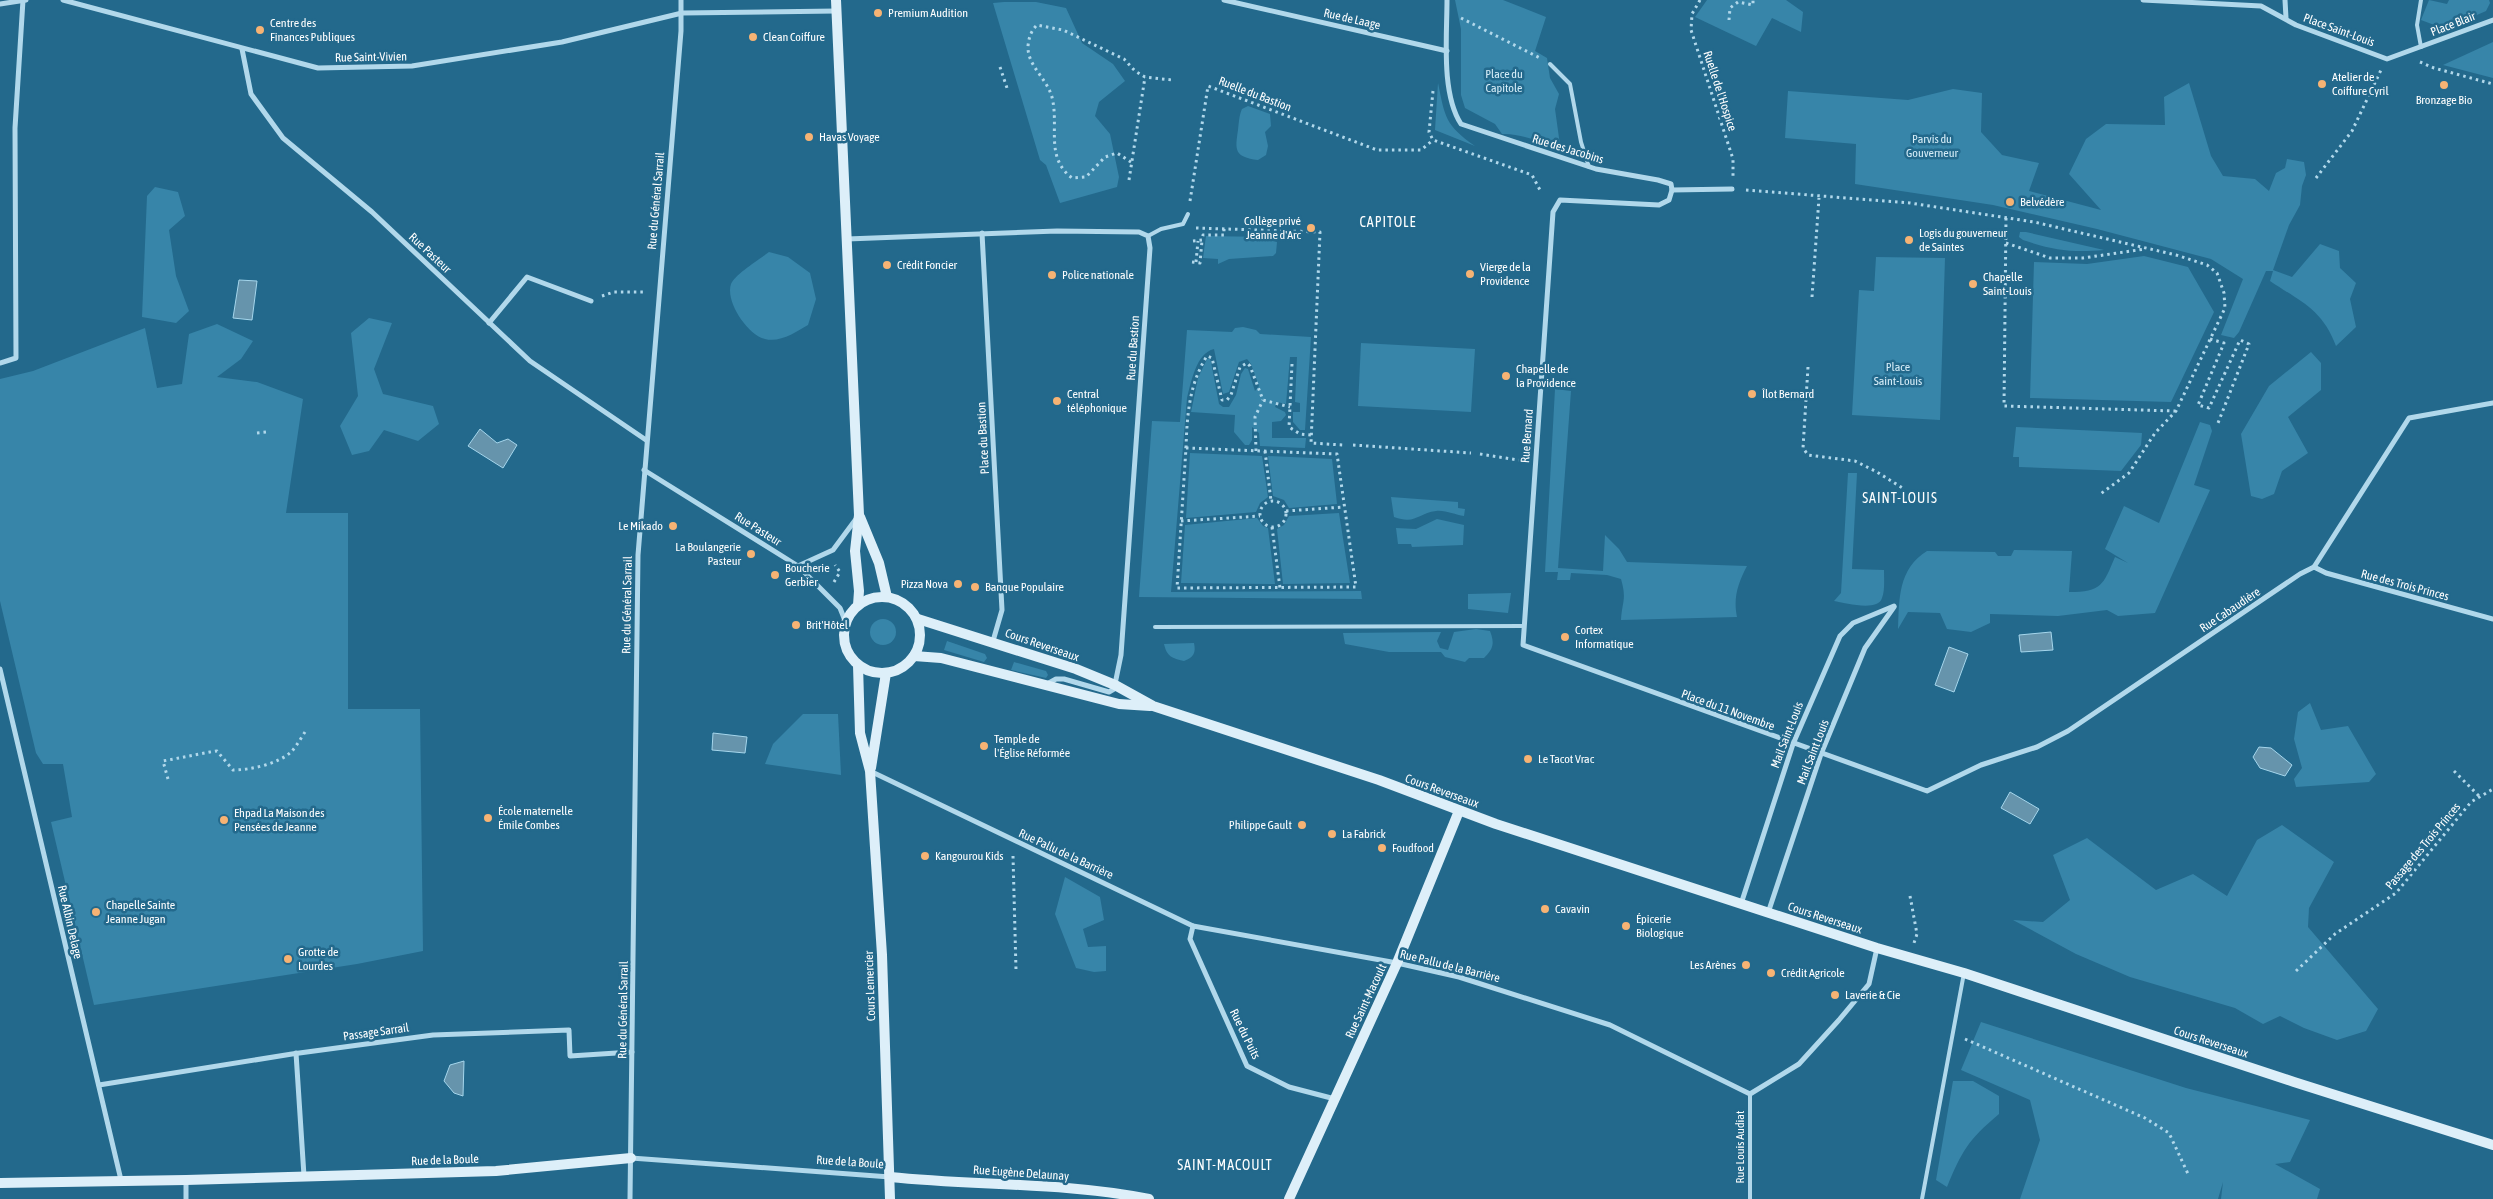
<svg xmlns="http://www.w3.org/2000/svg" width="2493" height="1199" viewBox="0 0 2493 1199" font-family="'Asap Condensed',sans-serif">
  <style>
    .green { fill: #3785a9 }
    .water { fill: #6694ac; stroke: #a5d6ec }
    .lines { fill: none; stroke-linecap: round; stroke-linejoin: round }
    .path { stroke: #b1d8eb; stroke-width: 3; stroke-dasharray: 2.5 4; stroke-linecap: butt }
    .lane { stroke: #b1d8eb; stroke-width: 4 }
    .street { stroke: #b1d8eb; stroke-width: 5 }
    .secondary { stroke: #ddeff9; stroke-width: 10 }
    .poi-dot { fill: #f6b374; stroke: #23698c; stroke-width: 2 }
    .labels { text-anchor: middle; stroke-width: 5; stroke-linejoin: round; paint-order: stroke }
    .poi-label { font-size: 12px; fill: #fff; stroke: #23698c; text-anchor: start }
    .street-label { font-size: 12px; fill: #fff; stroke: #23698c }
    .park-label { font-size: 12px; fill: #d6edf8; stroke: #23698c }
    .neighbourhood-label { font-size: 14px; letter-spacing: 1px; fill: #fff; stroke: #23698c }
  </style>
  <rect width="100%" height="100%" fill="#23698c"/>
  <!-- green -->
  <g class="green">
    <path d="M1455 0H1503L1546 17 1535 51 1547 58 1550 78 1559 94 1555 109 1560 145 1574 149 1575 155C1551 148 1527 133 1502 134L1495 124 1465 108 1461 95V29Z"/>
    <path d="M1707 0H1786L1803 12 1801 32 1772 18 1756 46 1695 17Z"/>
    <path d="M2429 0 2447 4 2449 0H2489L2490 3 2486 11 2445 29 2421 20Z"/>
    <path d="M1004 2H1036L1066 8 1082 43 1113 64 1125 81 1099 102 1095 116 1110 134 1119 177 1117 187 1060 203 1046 165 1040 160 993 3Z"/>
    <path d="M2493 42V78L2443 65Z"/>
    <path d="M1438 83C1445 117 1445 125 1475 146L1435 130Z"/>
    <path d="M2189 83 2211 156 2223 176 2255 179 2269 191 2276 173 2285 168 2287 159 2304 162 2306 175 2302 186 2300 205 2289 225 2273 270 2292 277 2320 244 2339 251 2340 268 2356 283 2350 299 2356 327 2336 346C2322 309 2301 302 2270 281L2273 271H2266L2239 332 2234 338 2221 335 2243 279 2211 259 2097 229 1993 205 1855 184 1856 144 1785 138 1788 91 1908 100 1953 89 1982 93 1981 132 2002 155 2039 163 2029 191 2101 210 2069 174 2086 139 2106 124 2165 125 2164 97Z"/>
    <path d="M1248 106 1270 114 1271 126 1265 132 1268 146 1266 155 1258 160C1234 157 1235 150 1238 130 1239 122 1239 116 1242 109Z"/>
    <path d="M155 187 178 192 185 216 169 230 176 276 189 311 176 323 142 317 147 196Z"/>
    <path d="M2020 232H2026L2104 250C2072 253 2053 250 2023 240L2019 237Z"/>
    <path d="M1206 236 1266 237 1277 242 1276 253 1273 256 1229 259 1218 264V259L1203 258Z"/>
    <path d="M769 252 788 257 810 273 816 299 808 325C796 332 780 343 765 339 748 335 725 302 731 284 735 274 760 259 769 252Z"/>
    <path d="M2144 256 2188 267 2214 312 2171 402 2030 398 2034 262 2087 264Z"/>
    <path d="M1876 257 1945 258 1940 420 1852 415 1859 290 1874 291Z"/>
    <path d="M369 318 392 323 374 369 383 394 433 406 439 424 418 441 384 430 369 451 352 455 340 426 358 396 351 333Z"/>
    <path d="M217 324 253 341 241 359 217 377 257 382 303 399 286 513H348V709H420L423 951 357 964 94 1005 51 822 72 817 63 764H43L36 753 0 601V379L33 371 145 328 157 388 182 384 189 334Z"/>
    <path d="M1243 327 1256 330 1260 334 1311 337 1305 430H1300L1293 422V412H1300V403L1295 402 1297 357H1290L1286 404 1277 402 1275 407 1285 412 1286 415 1281 421 1272 422V438H1306L1305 448 1260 446 1259 433 1252 427V440L1249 445H1245L1234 432 1235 415 1191 412 1198 378 1207 359H1210L1211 362 1219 404 1223 407H1229L1236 395 1241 374 1245 368 1248 369 1255 391 1259 386 1251 364 1247 359 1239 362 1229 392 1223 394 1214 349C1196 353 1191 383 1187 398L1171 592 1361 591 1362 599 1139 597 1152 421 1180 422 1187 330 1232 332 1235 328Z"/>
    <path d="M1361 343 1475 349 1471 412 1358 406Z"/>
    <path d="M2311 352 2321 363V390L2288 417 2308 453 2282 471 2274 494 2262 499 2251 496 2241 434 2269 386Z"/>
    <path d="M1555 389 1571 391 1558 568 1603 571 1605 535 1619 549 1627 562 1747 566C1738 583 1733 598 1737 617L1621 620C1622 601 1627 600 1621 579L1607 575 1571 573 1570 580H1557L1558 572H1545Z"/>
    <path d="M2200 422 2210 425 2212 431 2194 485 2210 490 2155 613 2118 616 2107 610 2058 616 1990 614V623L1971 632 1947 629 1940 613 1908 612 1898 629C1899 599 1898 569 1927 551L1995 552 1998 556H2011L2014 550 2072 551 2069 592C2102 592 2103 585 2115 557L2128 563 2105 549 2124 506 2159 523Z"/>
    <path d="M2016 427 2142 433 2141 445 2121 471 2019 467V457H2013Z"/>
    <path d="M1190 453 1262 456 1268 497 1260 503 1256 512 1186 518Z"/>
    <path d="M1268 456 1332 459 1337 504 1289 508 1284 500 1273 496Z"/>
    <path d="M1848 473H1857L1852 569 1884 570C1884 579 1885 591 1882 598 1878 612 1845 603 1834 601L1841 593Z"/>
    <path d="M1391 497 1458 502V508L1465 509 1464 516C1455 515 1446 510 1436 511 1418 513 1416 525 1394 517Z"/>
    <path d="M1339 513 1350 583 1283 584 1277 529 1284 525 1289 516Z"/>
    <path d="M1257 518 1263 526 1268 528 1275 584 1181 583 1185 525Z"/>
    <path d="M1437 519 1464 525 1463 545 1412 547 1411 544H1398L1396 528 1416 529Z"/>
    <path d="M1511 593 1508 613 1468 609V594Z"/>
    <circle cx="883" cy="632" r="13"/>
    <path d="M1476 629 1490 631C1495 644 1493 649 1484 658H1469L1465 662 1445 657 1441 652H1389L1345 644 1343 633 1441 632 1437 641 1440 648 1448 650 1454 632Z"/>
    <path d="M947 641 985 654 987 658 984 662 944 650Z"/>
    <path d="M1194 643C1196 653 1194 657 1184 661 1172 658 1167 657 1164 644Z"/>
    <path d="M1014 662 1046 671 1048 675 1046 678 1011 670Z"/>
    <path d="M2310 703 2321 730 2348 726 2376 774 2369 782 2296 787 2294 779 2302 768 2294 739 2298 712Z"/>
    <path d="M803 714H838L841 775 765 764 773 744Z"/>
    <path d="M2282 825 2334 862 2309 908 2308 927 2378 1009 2366 1031 2337 1040 2304 1028 2280 1016 2263 1024 2235 1008 2130 977 2076 954 2013 920 2043 922 2070 900 2053 855 2087 838 2156 890 2193 874 2227 896 2257 840Z"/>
    <path d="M1065 877 1100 897 1104 920 1083 929 1088 947 1106 946V971L1094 972 1076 968 1055 914Z"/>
    <path d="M1981 1022 2186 1088 2310 1120 2290 1162 2275 1164 2320 1189 2317 1199H2221L2223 1182 2218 1199H2020L2040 1140 2030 1100 1961 1070Z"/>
    <path d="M1953 1081H1973L1999 1096V1114C1968 1140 1962 1151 1947 1187L1936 1180Z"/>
  </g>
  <!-- water -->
  <g class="water">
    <path d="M239 280 257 281 252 320 233 318Z"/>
    <path d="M480 429 497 443 508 439 517 445 503 468 468 446Z"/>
    <path d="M2051 632 2053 650 2021 652 2019 635Z"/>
    <path d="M1949 647 1968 654 1954 692 1935 685Z"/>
    <path d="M713 733 747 737 745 753 712 750Z"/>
    <path d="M2259 747 2271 748 2292 765 2285 776 2260 768 2253 757Z"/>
    <path d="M2010 792 2039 809 2030 824 2001 808Z"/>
    <path d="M464 1061 463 1096 454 1093 444 1081 450 1065Z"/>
  </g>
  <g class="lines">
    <!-- path -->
    <g class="path">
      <path d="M1700 0 1692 14 1691 30 1733 159V177"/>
      <path d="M1461 18 1540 58"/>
      <path d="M1729 20 1730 8 1738 2 1753 5V0"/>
      <path d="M2420 62 2434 68 2493 84"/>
      <path d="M1000 67 1008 91"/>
      <path d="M1433 91 1429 132 1433 140 1532 175 1540 190"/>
      <path d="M1131 162 1117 153 1105 157 1086 177 1072 178C1046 158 1058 130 1053 102 1050 80 1027 67 1028 46 1029 37 1031 31 1037 25L1063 30 1124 59 1135 71 1145 77 1172 80"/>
      <path d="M2316 178 2352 131 2381 70"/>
      <path d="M1129 180 1145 77"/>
      <path d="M1746 190 1910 203 2034 222 2176 255 2207 265 2217 273 2224 293 2225 308 2176 411 2155 433 2129 473 2099 495"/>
      <path d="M1190 201 1208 86 1377 150H1421L1433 140"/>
      <path d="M2006 218 2004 406 2175 411"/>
      <path d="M1196 228 1320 232 1311 443 1343 445"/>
      <path d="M1193 241 1202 240 1203 235H1224V229"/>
      <path d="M2006 243 2050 258H2083L2145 249"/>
      <path d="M1192 262 1200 263 1202 240"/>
      <path d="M1196 262 1198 241"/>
      <path d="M602 296 614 292H645"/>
      <path d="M1812 297 1819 198"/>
      <path d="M2210 339 2224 343 2198 405 2209 408 2240 340 2249 344 2218 423"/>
      <path d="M1292 364 1289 427 1300 434 1311 435"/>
      <path d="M1808 367 1803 448 1808 455 1855 461 1877 472 1904 489"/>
      <path d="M257 433 267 432"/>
      <path d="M1353 445 1471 453"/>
      <path d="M1186 448 1337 454 1356 587 1177 588Z"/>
      <path d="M1186 448C1187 416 1189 384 1207 356L1212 358 1222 400H1227L1231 395 1240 367 1247 363 1250 366 1263 400 1290 407"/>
      <path d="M1256 451 1255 417 1263 400"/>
      <path d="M1265 451 1271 501"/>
      <path d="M1480 454 1524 461"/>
      <circle cx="1273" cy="514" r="13"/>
      <path d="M1286 511 1344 507"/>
      <path d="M1181 521 1260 516"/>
      <path d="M1272 527 1280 588"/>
      <path d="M834 582 840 572 835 565"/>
      <path d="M2454 771 2480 797"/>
      <path d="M168 779 163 761 210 752 217 751 233 770C250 770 278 764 291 752 297 746 302 736 307 729"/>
      <path d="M1013 856 1016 970"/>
      <path d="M1910 896 1917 934 1914 943"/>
      <path d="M2296 971 2335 934 2396 893 2471 802 2493 789"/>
      <path d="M1965 1039 2145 1118 2169 1133 2189 1176"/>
    </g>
    <!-- lane -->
    <g class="lane">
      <path d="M2421 0 2417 25 2421 47"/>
      <path d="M1550 64 1570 84 1581 142 1589 167"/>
      <path d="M1148 236 1161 229 1183 224 1188 214"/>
      <path d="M1155 627 1524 626"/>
      <path d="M1750 1199V1094"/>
      <path d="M1922 1199 1964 973"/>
    </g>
    <!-- street -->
    <g class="street">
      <path d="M63 0 318 68 412 66 562 42 682 13 836 11"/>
      <path d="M1224 0 1447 51"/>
      <path d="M1447 0C1447 37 1441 93 1461 124L1596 169 1658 180 1671 184 1672 190 1669 200 1659 205 1560 200 1553 212 1523 645 1927 791 1981 765 2037 747 2068 731 2300 574 2314 567 2409 418 2493 403"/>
      <path d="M2143 0 2261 6 2296 25 2387 59 2493 20"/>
      <path d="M2285 0 2286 18"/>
      <path d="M0 4 26 0"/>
      <path d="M242 49 251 94 283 138 372 212 530 361 646 440"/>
      <path d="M1672 190 1732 189"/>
      <path d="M982 233 1002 610 993 641"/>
      <path d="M847 239 1057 231 1139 232 1148 236 1150 248 1121 655 1114 689 1109 692 1064 679H1056L1047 684"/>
      <path d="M489 323 527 277 591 301"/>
      <path d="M0 363 16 358 15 128 23 0"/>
      <path d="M644 470 798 566 840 608 846 623"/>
      <path d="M798 566 833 550 856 519"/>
      <path d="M2314 567 2326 573 2493 619"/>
      <path d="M0 669 121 1180"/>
      <path d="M870 771 1193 926 1397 963 1459 977 1610 1025 1750 1094 1799 1064 1839 1020 1869 984 1877 948"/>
      <path d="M1741 904 1793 744 1840 636 1853 623 1894 606"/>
      <path d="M1768 913 1821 754 1865 648 1894 607"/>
      <path d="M1193 926 1190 939 1247 1066 1289 1087 1335 1099"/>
      <path d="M296 1053 304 1176"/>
      <path d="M99 1085 292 1054 433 1035 569 1030 570 1056 632 1052"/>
      <path d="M631 1158 890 1177"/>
      <path d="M186 1199V1180"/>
      <path d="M630 1199 638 555 681 31V0"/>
    </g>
    <!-- secondary -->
    <g class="secondary">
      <path d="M836 0 859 515 855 551 859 591 858 605"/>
      <path d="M860 517 879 563 887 597"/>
      <circle cx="882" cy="635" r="38"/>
      <path d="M918 619 1076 669 1115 685 1153 706 1379 780 1496 824 1877 948 1964 973 2294 1082 2493 1145"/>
      <path d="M914 656 941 658 1119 704 1150 706"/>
      <path d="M858 665 860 733 870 771 882 955 890 1199"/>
      <path d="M871 768 886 673"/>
      <path d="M890 1177C977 1186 1064 1182 1149 1199"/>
      <path d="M0 1183 186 1180 496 1171 631 1158"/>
      <path d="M1289 1199 1397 963 1459 811"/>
    </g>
  </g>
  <!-- markers -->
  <g class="poi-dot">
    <circle cx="878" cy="13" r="5"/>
    <circle cx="260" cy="30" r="5"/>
    <circle cx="753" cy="37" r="5"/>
    <circle cx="2322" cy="84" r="5"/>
    <circle cx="2444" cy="85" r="5"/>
    <circle cx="809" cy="137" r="5"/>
    <circle cx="2010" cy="202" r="5"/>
    <circle cx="1311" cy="228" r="5"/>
    <circle cx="1909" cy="240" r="5"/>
    <circle cx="887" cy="265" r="5"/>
    <circle cx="1470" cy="274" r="5"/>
    <circle cx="1052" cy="275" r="5"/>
    <circle cx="1973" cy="284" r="5"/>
    <circle cx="1506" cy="376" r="5"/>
    <circle cx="1752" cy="394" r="5"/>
    <circle cx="1057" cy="401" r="5"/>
    <circle cx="673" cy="526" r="5"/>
    <circle cx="751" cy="554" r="5"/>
    <circle cx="775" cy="575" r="5"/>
    <circle cx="958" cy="584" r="5"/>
    <circle cx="975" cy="587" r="5"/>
    <circle cx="796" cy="625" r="5"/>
    <circle cx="1565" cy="637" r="5"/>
    <circle cx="984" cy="746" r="5"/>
    <circle cx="1528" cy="759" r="5"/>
    <circle cx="488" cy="818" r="5"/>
    <circle cx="224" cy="820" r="5"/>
    <circle cx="1302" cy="825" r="5"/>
    <circle cx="1332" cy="834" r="5"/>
    <circle cx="1382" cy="848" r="5"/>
    <circle cx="925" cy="856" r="5"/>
    <circle cx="1545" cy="909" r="5"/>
    <circle cx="96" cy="912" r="5"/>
    <circle cx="1626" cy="926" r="5"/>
    <circle cx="288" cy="959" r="5"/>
    <circle cx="1746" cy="965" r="5"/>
    <circle cx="1771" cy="973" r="5"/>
    <circle cx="1835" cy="995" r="5"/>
  </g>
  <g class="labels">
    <!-- poi labels -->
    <g class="poi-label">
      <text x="888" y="17">Premium Audition</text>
      <text x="270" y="27">Centre des<tspan x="270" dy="14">Finances Publiques</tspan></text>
      <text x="763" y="41">Clean Coiffure</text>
      <text x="2332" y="81">Atelier de<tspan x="2332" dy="14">Coiffure Cyril</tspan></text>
      <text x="2444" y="104" text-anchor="middle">Bronzage Bio</text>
      <text x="819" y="141">Havas Voyage</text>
      <text x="2020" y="206">Belvédère</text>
      <text x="1301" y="225" text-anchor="end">Collège privé<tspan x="1301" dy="14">Jeanne d'Arc</tspan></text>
      <text x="1919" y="237">Logis du gouverneur<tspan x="1919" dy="14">de Saintes</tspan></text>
      <text x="897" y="269">Crédit Foncier</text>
      <text x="1480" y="271">Vierge de la<tspan x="1480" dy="14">Providence</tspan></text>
      <text x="1062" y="279">Police nationale</text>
      <text x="1983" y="281">Chapelle<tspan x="1983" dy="14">Saint-Louis</tspan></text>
      <text x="1516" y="373">Chapelle de<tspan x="1516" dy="14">la Providence</tspan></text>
      <text x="1067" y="398">Central<tspan x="1067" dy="14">téléphonique</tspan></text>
      <text x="1762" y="398">Îlot Bernard</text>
      <text x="663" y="530" text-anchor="end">Le Mikado</text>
      <text x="741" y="551" text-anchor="end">La Boulangerie<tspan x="741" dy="14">Pasteur</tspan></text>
      <text x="785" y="572">Boucherie<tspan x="785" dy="14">Gerbier</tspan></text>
      <text x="948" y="588" text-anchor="end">Pizza Nova</text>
      <text x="985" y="591">Banque Populaire</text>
      <text x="806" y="629">Brit'Hôtel</text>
      <text x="1575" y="634">Cortex<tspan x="1575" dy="14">Informatique</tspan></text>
      <text x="994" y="743">Temple de<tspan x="994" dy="14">l'Église Réformée</tspan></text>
      <text x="1538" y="763">Le Tacot Vrac</text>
      <text x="498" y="815">École maternelle<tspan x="498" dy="14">Émile Combes</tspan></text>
      <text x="234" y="817">Ehpad La Maison des<tspan x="234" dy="14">Pensées de Jeanne</tspan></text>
      <text x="1292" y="829" text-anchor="end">Philippe Gault</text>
      <text x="1342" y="838">La Fabrick</text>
      <text x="1392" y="852">Foudfood</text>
      <text x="935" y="860">Kangourou Kids</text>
      <text x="106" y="909">Chapelle Sainte<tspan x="106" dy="14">Jeanne Jugan</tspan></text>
      <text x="1555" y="913">Cavavin</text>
      <text x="1636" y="923">Épicerie<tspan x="1636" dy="14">Biologique</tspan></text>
      <text x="298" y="956">Grotte de<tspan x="298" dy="14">Lourdes</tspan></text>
      <text x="1736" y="969" text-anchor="end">Les Arènes</text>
      <text x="1781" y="977">Crédit Agricole</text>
      <text x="1845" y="999">Laverie &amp; Cie</text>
    </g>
    <!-- street labels -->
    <g class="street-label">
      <text transform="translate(1352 19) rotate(13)" y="4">Rue de Laage</text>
      <text transform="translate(2453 24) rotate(-21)" y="4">Place Blair</text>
      <text transform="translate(2339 30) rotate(20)" y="4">Place Saint-Louis</text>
      <text transform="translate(371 57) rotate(-1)" y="4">Rue Saint-Vivien</text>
      <text transform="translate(1720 91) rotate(72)" y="4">Ruelle de l'Hospice</text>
      <text transform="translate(1255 94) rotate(21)" y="4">Ruelle du Bastion</text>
      <text transform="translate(1568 149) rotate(17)" y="4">Rue des Jacobins</text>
      <text transform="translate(656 201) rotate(-85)" y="4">Rue du Général Sarrail</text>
      <text transform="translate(430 253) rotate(43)" y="4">Rue Pasteur</text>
      <text transform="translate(1133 348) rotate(-86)" y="4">Rue du Bastion</text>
      <text transform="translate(1527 436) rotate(-86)" y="4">Rue Bernard</text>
      <text transform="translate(983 438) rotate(-93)" y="4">Place du Bastion</text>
      <text transform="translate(758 529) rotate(32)" y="4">Rue Pasteur</text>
      <text transform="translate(2405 585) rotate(15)" y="4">Rue des Trois Princes</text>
      <text transform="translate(627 605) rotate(-89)" y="4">Rue du Général Sarrail</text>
      <text transform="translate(2230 610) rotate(-34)" y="4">Rue Cabaudière</text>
      <text transform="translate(1042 645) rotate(19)" y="4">Cours Reverseaux</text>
      <text transform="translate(1728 710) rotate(20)" y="4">Place du 11 Novembre</text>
      <text transform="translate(1787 735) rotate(-69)" y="4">Mail Saint-Louis</text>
      <text transform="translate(1813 752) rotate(-69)" y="4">Mail Saint Louis</text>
      <text transform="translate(1442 791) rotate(20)" y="4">Cours Reverseaux</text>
      <text transform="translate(2423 846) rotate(-50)" y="4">Passage des Trois Princes</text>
      <text transform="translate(1066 854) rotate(25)" y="4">Rue Pallu de la Barrière</text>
      <text transform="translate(1825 918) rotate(18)" y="4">Cours Reverseaux</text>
      <text transform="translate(70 922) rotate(77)" y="4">Rue Albin Delage</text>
      <text transform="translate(1450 966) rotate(14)" y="4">Rue Pallu de la Barrière</text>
      <text transform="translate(870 986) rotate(-92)" y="4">Cours Lemercier</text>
      <text transform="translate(1366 1001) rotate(-65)" y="4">Rue Saint-Macoult</text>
      <text transform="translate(623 1010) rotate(-89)" y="4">Rue du Général Sarrail</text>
      <text transform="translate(376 1032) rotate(-8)" y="4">Passage Sarrail</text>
      <text transform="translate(1245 1034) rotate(64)" y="4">Rue du Puits</text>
      <text transform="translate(2211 1042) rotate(18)" y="4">Cours Reverseaux</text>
      <text transform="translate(1740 1147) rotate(-90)" y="4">Rue Louis Audiat</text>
      <text transform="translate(445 1160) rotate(-2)" y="4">Rue de la Boule</text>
      <text transform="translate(850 1162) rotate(4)" y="4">Rue de la Boule</text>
      <text transform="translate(1021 1173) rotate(4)" y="4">Rue Eugène Delaunay</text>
    </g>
    <!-- park labels -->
    <g class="park-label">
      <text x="1504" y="78">Place du<tspan x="1504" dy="14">Capitole</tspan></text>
      <text x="1932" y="143">Parvis du<tspan x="1932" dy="14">Gouverneur</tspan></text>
      <text x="1898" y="371">Place<tspan x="1898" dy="14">Saint-Louis</tspan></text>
    </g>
    <!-- neighbourhood labels -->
    <g class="neighbourhood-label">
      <text x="1388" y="227">CAPITOLE</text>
      <text x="1900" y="503">SAINT-LOUIS</text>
      <text x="1225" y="1170">SAINT-MACOULT</text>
    </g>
  </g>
</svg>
